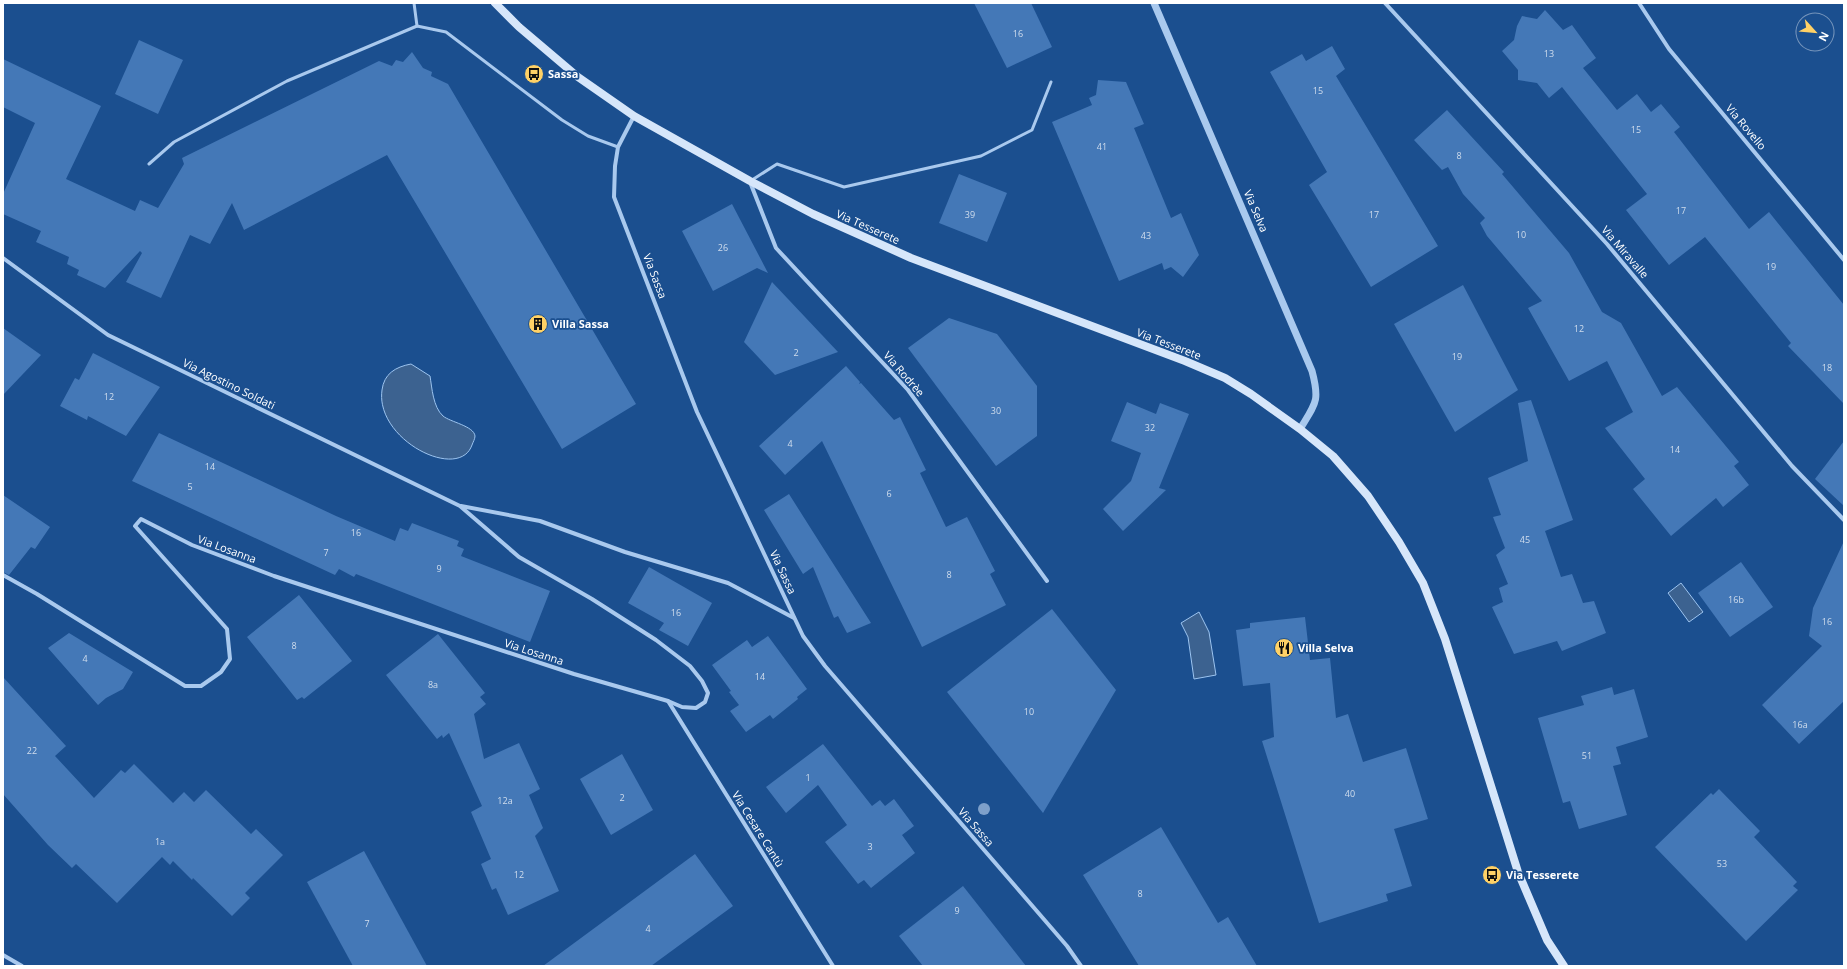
<svg xmlns="http://www.w3.org/2000/svg" width="1847" height="969" viewBox="0 0 1847 969" font-family="'Open Sans',sans-serif">
  <style>
    .water { fill: #3c6290; stroke: #9cc4f0 }
    .building { fill: #4478b7 }
    .lines { fill: none; stroke-linecap: round; stroke-linejoin: round }
    .service { stroke: #a9c9ee; stroke-width: 3 }
    .minor { stroke: #a9c9ee; stroke-width: 4 }
    .tertiary { stroke: #a9c9ee; stroke-width: 7 }
    .secondary { stroke: #d6e6fa; stroke-width: 8 }
    .tree { fill: #7ea0ca }
    .labels { text-anchor: middle; stroke-width: 3.5; stroke-linejoin: round; paint-order: stroke }
    .number-label { font-size: 9px; fill: #d0dded }
    .poi-label { font-size: 11px; font-weight: bold; fill: #fff; stroke: #1b4f8f; text-anchor: start }
    .street-label { font-size: 11px; fill: #fff; stroke: #1b4f8f }
  </style>
  <rect width="100%" height="100%" fill="#1b4f8f"/>
  <!-- water -->
  <g class="water">
    <path d="M411 364 430 376C432 388 433 407 443 416 450 422 474 426 475 436 475 439 473 442 472 445 459 482 375 440 382 390 384 374 395 367 411 364Z"/>
    <path d="M1681 583 1703 612 1689 622 1668 593Z"/>
    <path d="M1199 612 1209 632 1216 675 1194 679 1188 637 1181 623Z"/>
  </g>
  <!-- building -->
  <g class="building">
    <path d="M974 3H1031L1052 47 1007 68Z"/>
    <path d="M1545 10 1563 30 1572 25 1596 58 1583 68 1617 110 1637 94 1651 112 1661 104 1680 127 1674 132 1749 229 1769 212 1844 305V404L1788 346 1791 343 1705 237 1669 265 1626 210 1647 194 1562 87 1549 98 1537 83 1518 80V70L1502 51 1514 40 1517 26 1522 16 1537 19Z"/>
    <path d="M139 40 183 60 158 114 115 94Z"/>
    <path d="M1332 46 1345 69 1336 76 1438 246 1371 287 1309 185 1327 172 1270 72 1302 54 1306 61Z"/>
    <path d="M412 52 423 68 432 72 431 76 448 84 636 404 562 449 387 155 244 230 232 203 210 244 190 235 161 298 126 282 142 253 140 251 105 288 77 275 79 270 67 264 69 257 36 242 41 231 3 214V194L35 123 3 107V59L101 106 66 179 135 211 140 200 158 208 184 164 182 158 379 61 392 66 396 60 403 62Z"/>
    <path d="M1098 80 1126 82 1144 124 1134 128 1171 218 1181 213 1199 255 1183 277 1171 267 1164 270 1162 263 1119 281 1052 122 1092 105 1089 98 1096 95Z"/>
    <path d="M1447 110 1504 172 1502 174 1569 253 1602 312 1621 323 1662 396 1677 387 1739 462 1734 466 1749 485 1723 507 1716 498 1671 536 1633 489 1645 479 1605 428 1633 412 1607 361 1569 381 1528 308 1542 301 1487 236 1480 223 1485 218 1463 194 1448 167 1442 170 1414 140Z"/>
    <path d="M959 174 1007 193 987 242 939 223Z"/>
    <path d="M732 204 768 273 757 268 713 291 682 231Z"/>
    <path d="M772 282 838 352 775 375 744 342Z"/>
    <path d="M1463 285 1518 390 1455 432 1394 324Z"/>
    <path d="M949 318 997 334 1037 386V436L996 466 908 348Z"/>
    <path d="M3 328 41 355 3 395Z"/>
    <path d="M93 353 160 387 126 436 88 416 87 420 60 406 75 378 79 380Z"/>
    <path d="M846 366 860 382 859 384 861 383 894 420 900 417 926 470 920 473 946 527 967 517 995 571 990 574 1006 605 922 647 822 441 785 475 759 446Z"/>
    <path d="M1531 400 1573 520 1545 531 1561 577 1572 574 1583 603 1594 601 1606 633 1562 651 1557 641 1514 654 1492 607 1503 602 1499 588 1508 584 1496 555 1505 548 1493 517 1501 515 1488 478 1528 461 1518 403Z"/>
    <path d="M1127 402 1156 414 1160 403 1189 414 1159 488 1166 490 1123 531 1103 509 1131 481 1141 453 1111 441Z"/>
    <path d="M159 433 336 516 395 541 400 528 408 531 412 523 459 541 457 546 464 549 461 556 550 591 530 642 356 574 354 577 339 569 335 575 132 481Z"/>
    <path d="M1844 441V506L1815 479Z"/>
    <path d="M789 494 820 543 871 623 847 633 838 616 834 618 813 567 803 574 764 510Z"/>
    <path d="M3 495 50 527 35 549 31 547 9 575 3 572Z"/>
    <path d="M1844 541V701L1799 744 1762 705 1822 646 1809 636 1813 608Z"/>
    <path d="M1741 562 1773 607 1730 637 1698 593Z"/>
    <path d="M649 567 712 603 688 646 659 630 664 623 628 603Z"/>
    <path d="M299 595 352 661 304 699 302 697 297 700 247 637Z"/>
    <path d="M1052 609 1116 690 1043 813 947 692Z"/>
    <path d="M1305 617 1310 660 1330 658 1336 718 1348 714 1363 762 1406 748 1428 819 1394 829 1412 886 1386 894 1388 901 1319 923 1262 741 1274 737 1270 683 1243 686 1236 630 1250 628V623Z"/>
    <path d="M69 633 133 672 123 689 106 698 98 705 48 648Z"/>
    <path d="M438 634 485 693 480 697 486 704 474 714 484 759 519 743 540 789 529 795 543 828 535 836 559 891 508 915 496 888 492 890 481 864 491 859 471 812 482 806 449 733 443 738 442 735 437 739 386 675Z"/>
    <path d="M768 636 807 689 797 697 798 699 773 719 770 715 746 732 730 711 739 705 729 692 731 691 712 665 747 640 752 647Z"/>
    <path d="M3 677 66 746 55 756 94 798 121 770 125 773 134 764 173 803 184 792 194 802 206 790 251 834 256 829 283 855 245 893 250 898 232 916 193 878 192 880 173 861 170 865 162 857 117 903 76 864 72 868 48 845 3 794Z"/>
    <path d="M1612 687 1614 695 1634 689 1648 737 1616 747 1621 764 1613 766 1627 815 1579 829 1570 801 1563 803 1538 718 1584 705 1581 696Z"/>
    <path d="M823 744 872 806 880 800 885 806 894 799 914 826 902 835 915 853 871 888 864 880 858 884 825 842 847 825 818 785 786 813 766 787Z"/>
    <path d="M622 754 653 810 611 835 580 779Z"/>
    <path d="M1719 789 1760 831 1754 837 1797 882 1793 886 1798 890 1746 941 1655 847 1711 793 1713 795Z"/>
    <path d="M1161 827 1218 923 1228 917 1257 966H1139L1083 875Z"/>
    <path d="M364 851 427 966H353L307 882Z"/>
    <path d="M695 854 733 906 651 966H543Z"/>
    <path d="M963 886 1026 966H923L899 936Z"/>
  </g>
  <g class="lines">
    <!-- service -->
    <g class="service">
      <path d="M414 3 417 26"/>
      <path d="M149 164 174 142 287 81 417 26 446 32 562 120 588 136 618 147"/>
      <path d="M752 180 777 164 844 187 981 156 1032 130 1051 82"/>
    </g>
    <!-- minor -->
    <g class="minor">
      <path d="M1385 3 1607 244 1792 466 1844 520"/>
      <path d="M1639 3 1669 49 1844 260"/>
      <path d="M634 116 618 147 615 166 614 197 697 412 803 636 825 666 1067 946 1081 966"/>
      <path d="M750 182 776 248 908 390 1047 581"/>
      <path d="M3 258 108 335 460 506 519 557 592 599 656 640 690 666 702 681 708 693 705 702 696 708 682 707 668 701 574 674 274 576 192 545 141 519 135 526 227 629 230 659 221 672 201 686H185L37 594 3 575"/>
      <path d="M461 506 540 521 625 552 728 583 794 618"/>
      <path d="M668 701 833 966"/>
      <path d="M3 955 22 966"/>
    </g>
    <!-- tertiary -->
    <path class="tertiary" d="M1154 3 1312 371C1320 401 1316 403 1300 429"/>
    <!-- secondary -->
    <path class="secondary" d="M495 3 519 27 578 77 634 116 750 181 813 214 911 258 1185 361 1225 378 1251 394 1300 429 1333 456 1368 496 1399 542 1423 583 1445 639 1518 872 1547 940 1564 966"/>
  </g>
  <!-- trees -->
  <circle class="tree" cx="984" cy="809" r="6"/>
  <!-- icons -->
  <defs>
    <symbol id="bus-disc" viewBox="-11 -11 22 22"><circle r="9.5" fill="#ffd166" stroke="#1b4f8f"/><path d="M-5-6H5V4H4V6H2V4H-2V6H-4V4H-5ZM-3.5-4V0h7V-4ZM-3.5 1.2v1.5H-2V1.2ZM2 1.2v1.5H3.5V1.2Z" fill="#111"/></symbol>
    <symbol id="building-disc" viewBox="-11 -11 22 22"><circle r="9.5" fill="#ffd166" stroke="#1b4f8f"/><path d="M-4-6H4V6H1V3H-1V6H-4ZM-2.5-4.3h1.7v1.8h-1.7ZM.8-4.3h1.7v1.8H.8ZM-2.5-1h1.7V.8h-1.7ZM.8-1h1.7V.8H.8Z" fill="#111"/></symbol>
    <symbol id="restaurant-disc" viewBox="-11 -11 22 22"><circle r="9.5" fill="#ffd166" stroke="#1b4f8f"/><path d="M-5-6h1v4h1v-4h1v4h1v-4h1v5L-1.5 .5V6h-2V.5L-5-1ZM5-6V6H3V1.5H1.5Q1.5-4 5-6Z" fill="#111"/></symbol>
  </defs>
  <g fill-rule="evenodd">
    <use href="#bus-disc" x="523" y="63" width="22" height="22"/>
    <use href="#building-disc" x="527" y="313" width="22" height="22"/>
    <use href="#restaurant-disc" x="1273" y="637" width="22" height="22"/>
    <use href="#bus-disc" x="1481" y="864" width="22" height="22"/>
  </g>
  <g class="labels">
    <!-- number labels -->
    <g class="number-label">
      <text x="1018" y="37">16</text>
      <text x="1549" y="57">13</text>
      <text x="1318" y="94">15</text>
      <text x="1636" y="133">15</text>
      <text x="1102" y="150">41</text>
      <text x="1459" y="159">8</text>
      <text x="1681" y="214">17</text>
      <text x="970" y="218">39</text>
      <text x="1374" y="218">17</text>
      <text x="1521" y="238">10</text>
      <text x="1146" y="239">43</text>
      <text x="723" y="251">26</text>
      <text x="1771" y="270">19</text>
      <text x="1579" y="332">12</text>
      <text x="796" y="356">2</text>
      <text x="1457" y="360">19</text>
      <text x="1827" y="371">18</text>
      <text x="109" y="400">12</text>
      <text x="996" y="414">30</text>
      <text x="1150" y="431">32</text>
      <text x="790" y="447">4</text>
      <text x="1675" y="453">14</text>
      <text x="210" y="470">14</text>
      <text x="190" y="490">5</text>
      <text x="889" y="497">6</text>
      <text x="356" y="536">16</text>
      <text x="1525" y="543">45</text>
      <text x="326" y="556">7</text>
      <text x="439" y="572">9</text>
      <text x="949" y="578">8</text>
      <text x="1736" y="603">16b</text>
      <text x="676" y="616">16</text>
      <text x="1827" y="625">16</text>
      <text x="294" y="649">8</text>
      <text x="85" y="662">4</text>
      <text x="760" y="680">14</text>
      <text x="433" y="688">8a</text>
      <text x="1029" y="715">10</text>
      <text x="1800" y="728">16a</text>
      <text x="32" y="754">22</text>
      <text x="1587" y="759">51</text>
      <text x="808" y="781">1</text>
      <text x="1350" y="797">40</text>
      <text x="622" y="801">2</text>
      <text x="505" y="804">12a</text>
      <text x="160" y="845">1a</text>
      <text x="870" y="850">3</text>
      <text x="1722" y="867">53</text>
      <text x="519" y="878">12</text>
      <text x="1140" y="897">8</text>
      <text x="957" y="914">9</text>
      <text x="367" y="927">7</text>
      <text x="648" y="932">4</text>
    </g>
    <!-- poi labels -->
    <g class="poi-label">
      <text x="548" y="78">Sassa</text>
      <text x="552" y="328">Villa Sassa</text>
      <text x="1298" y="652">Villa Selva</text>
      <text x="1506" y="879">Via Tesserete</text>
    </g>
    <!-- street labels -->
    <g class="street-label">
      <text transform="translate(1746 127) rotate(50)" y="4">Via Rovello</text>
      <text transform="translate(1256 211) rotate(67)" y="4">Via Selva</text>
      <text transform="translate(868 227) rotate(24)" y="4">Via Tesserete</text>
      <text transform="translate(1625 252) rotate(49)" y="4">Via Miravalle</text>
      <text transform="translate(655 276) rotate(69)" y="4">Via Sassa</text>
      <text transform="translate(1169 344) rotate(21)" y="4">Via Tesserete</text>
      <text transform="translate(904 374) rotate(49)" y="4">Via Rodrèe</text>
      <text transform="translate(229 384) rotate(26)" y="4">Via Agostino Soldati</text>
      <text transform="translate(227 549) rotate(20)" y="4">Via Losanna</text>
      <text transform="translate(783 572) rotate(65)" y="4">Via Sassa</text>
      <text transform="translate(534 652) rotate(18)" y="4">Via Losanna</text>
      <text transform="translate(976 827) rotate(49)" y="4">Via Sassa</text>
      <text transform="translate(758 829) rotate(58)" y="4">Via Cesare Cantù</text>
    </g>
  </g>
  <!-- border -->
  <rect width="1847" height="969" fill="none" stroke="#ffffff" stroke-width="8"/>
  <!-- north arrow -->
  <g transform="translate(1815 32) rotate(117)"><circle r="19" fill="#1b4f8f" stroke="#7695bc"/>
  <path d="M0-3L7 15L0 10L-7 15Z" fill="#ffd166"/>
  <text y="-6" font-size="11" font-weight="bold" text-anchor="middle" fill="#ffffff">N</text>
  </g>
</svg>
